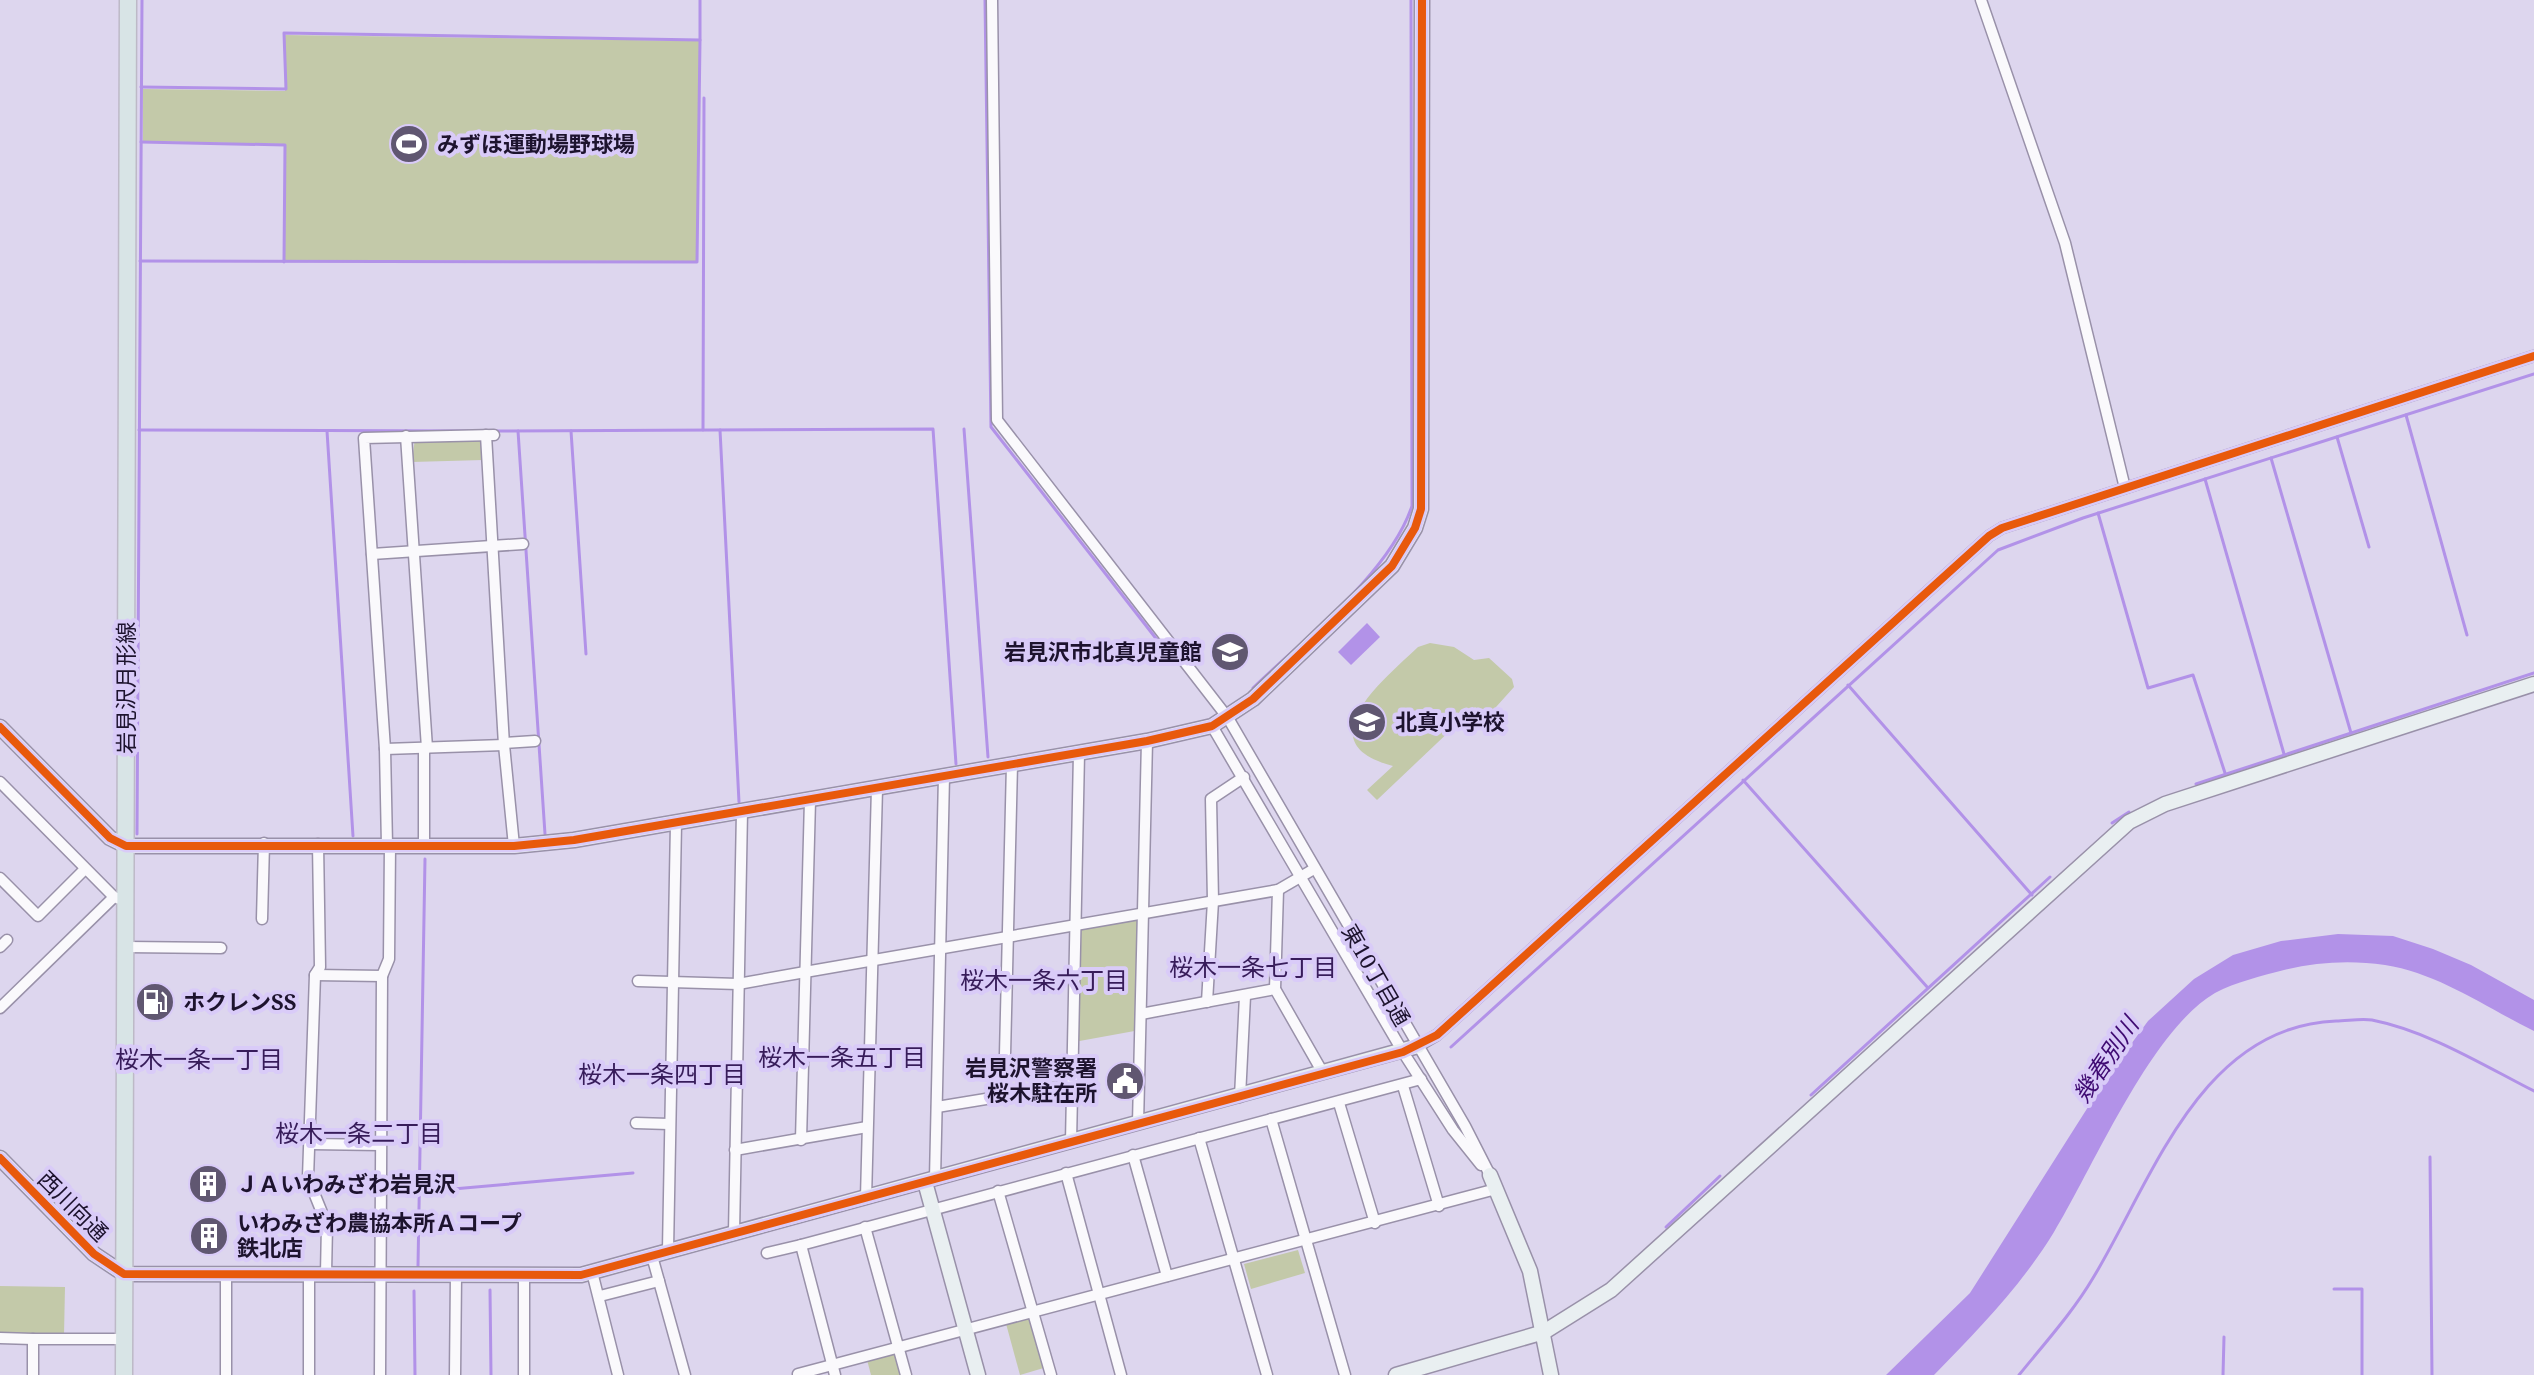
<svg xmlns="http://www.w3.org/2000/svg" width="2534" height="1375" viewBox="0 0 2534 1375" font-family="'Noto Serif','Noto Sans JP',serif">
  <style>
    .green { fill: #c3c9a9 }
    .water { fill: #b292e8 }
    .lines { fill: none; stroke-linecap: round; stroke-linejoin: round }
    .stream { stroke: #b292e8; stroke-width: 3 }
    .street-casing { stroke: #9991a9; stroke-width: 13 }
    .secondary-casing { stroke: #9991a9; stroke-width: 17 }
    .primary-casing { stroke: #bdb9c7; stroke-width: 19 }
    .street { stroke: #faf9fc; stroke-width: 10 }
    .secondary { stroke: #e9eff1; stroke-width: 14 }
    .primary { stroke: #d8e4e6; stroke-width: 16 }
    .cycleway-casing { stroke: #d9cbf8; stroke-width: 13 }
    .cycleway { stroke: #e8590c; stroke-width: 8 }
    .labels { text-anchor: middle; stroke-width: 8; stroke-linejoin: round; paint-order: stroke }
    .poi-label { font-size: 22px; font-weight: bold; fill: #1d132e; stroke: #d9cbf8; text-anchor: start }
    .street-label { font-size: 22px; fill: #1d132e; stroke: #d9cbf8 }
    .neighbourhood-label { font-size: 24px; fill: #371c5a; stroke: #d9cbf8 }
    .water-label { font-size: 24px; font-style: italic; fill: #3f0a72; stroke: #d9cbf8 }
  </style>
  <rect width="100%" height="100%" fill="#ddd6ee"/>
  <!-- green -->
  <g class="green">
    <path d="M284 35 700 41 697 261 285 260 284 144 143 141V89L285 91Z"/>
    <path d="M479 437 483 441V460L412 462 415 438Z"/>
    <path d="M1430 643 1454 647 1474 660 1489 658 1512 679 1514 687 1487 717 1475 707 1377 800 1367 790 1393 766C1303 743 1387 677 1418 647Z"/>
    <path d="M1143 912 1140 1030 1074 1042 1076 924Z"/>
    <path d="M1298 1250 1305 1273 1251 1289 1244 1264Z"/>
    <path d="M0 1286 65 1287 64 1335 0 1334Z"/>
    <path d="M1032 1312 1047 1367 1020 1375 1005 1320Z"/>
    <path d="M898 1349 904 1375H871L866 1356Z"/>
  </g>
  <!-- water -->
  <g class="water">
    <path d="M1367 623 1380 637 1351 665 1338 652Z"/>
    <path d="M2338 934 2393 936 2433 949 2471 965 2534 1000V1031C2487 1008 2438 973 2385 965 2350 960 2318 962 2284 970 2261 976 2236 982 2215 993 2151 1030 2093 1168 2054 1232 2021 1286 1978 1330 1934 1375H1886L1970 1293 2109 1074 2148 1021 2194 979 2233 955 2281 941Z"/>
  </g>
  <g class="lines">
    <!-- stream -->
    <g class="stream">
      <path d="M985 0 991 427 1165 650"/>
      <path d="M700 40V0"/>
      <path d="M141 142 285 145 284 262"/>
      <path d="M140 261 697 262 700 40 284 33 286 89 141 87"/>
      <path d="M2406 415 2467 635"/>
      <path d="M964 429 988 757"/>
      <path d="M139 430 469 431"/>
      <path d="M703 430 704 98"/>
      <path d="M720 430 739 802"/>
      <path d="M327 431 353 836"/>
      <path d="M493 431 933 429 956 764"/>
      <path d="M518 431 545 834"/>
      <path d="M571 431 586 654"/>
      <path d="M2337 437 2369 547"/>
      <path d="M2271 458 2351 733"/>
      <path d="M2205 479 2284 754"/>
      <path d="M2098 513 2148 688 2193 675 2225 773"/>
      <path d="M1848 685 2032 895"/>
      <path d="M1253 688C1306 637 1389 574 1412 506L1411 0"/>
      <path d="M1743 780 1928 988"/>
      <path d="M2196 784 2534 673"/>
      <path d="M2112 823 2129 812"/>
      <path d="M137 834 142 0"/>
      <path d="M1451 1047 1998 550 2083 518 2534 374"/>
      <path d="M1811 1095 2050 877"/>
      <path d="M2430 1157 2432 1375"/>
      <path d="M419 1192 633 1173"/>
      <path d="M1666 1227 1720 1176"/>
      <path d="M418 1266 425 859"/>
      <path d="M2334 1289H2362V1375"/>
      <path d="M490 1290 491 1375"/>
      <path d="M414 1291 415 1375"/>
      <path d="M2019 1375C2044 1344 2073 1312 2093 1278 2152 1181 2200 1026 2336 1021 2347 1021 2361 1018 2372 1020 2428 1031 2483 1065 2534 1091"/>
      <path d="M2223 1375 2224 1337"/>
    </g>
    <defs>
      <g id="street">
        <path d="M992 0 997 420 1228 718 1465 1126 1490 1175"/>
        <path d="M1981 0 2065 243 2125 488"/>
        <path d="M486 435 504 745 514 846"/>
        <path d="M406 436 427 748"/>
        <path d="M372 554 523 544"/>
        <path d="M1212 726 1403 1052 1453 1130 1481 1165"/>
        <path d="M505 743 535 741"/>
        <path d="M385 749 504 745"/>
        <path d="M0 782 114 897 126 901"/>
        <path d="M318 844 320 967 315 975 308 1178 327 1225 326 1274"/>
        <path d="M387 845 385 749 364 438 494 435"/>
        <path d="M424 846V748"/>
        <path d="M0 878 38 916 85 869"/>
        <path d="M1278 890 1275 989 1323 1073"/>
        <path d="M262 919 264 843"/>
        <path d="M0 947 7 940"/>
        <path d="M126 947 221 948"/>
        <path d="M315 975 382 976 389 959 390 845"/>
        <path d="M638 981 738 984 805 972 1278 890 1314 869"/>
        <path d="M1207 1002 1213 901 1211 799 1244 777"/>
        <path d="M0 1008 114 897"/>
        <path d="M1141 1014 1275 989"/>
        <path d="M1418 1046 1437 1035 1989 536 2002 528 2534 356"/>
        <path d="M1403 1086 1439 1206"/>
        <path d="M1004 1096 1073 1085"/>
        <path d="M1240 1097 1245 996"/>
        <path d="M1339 1103 1375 1223"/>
        <path d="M937 1107 1004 1096 1012 764"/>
        <path d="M1271 1119 1345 1375"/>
        <path d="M636 1123 669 1124"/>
        <path d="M1138 1124 1147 741"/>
        <path d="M1199 1138 1267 1375"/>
        <path d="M801 1140 810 800"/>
        <path d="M1071 1142 1079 753"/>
        <path d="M311 1144 380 1145"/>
        <path d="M735 1150 867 1127"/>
        <path d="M1133 1155 1167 1276"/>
        <path d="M1066 1173 1121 1375"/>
        <path d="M935 1179 944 776"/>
        <path d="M998 1191 1051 1375"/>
        <path d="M866 1198 877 788"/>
        <path d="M865 1227 906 1375"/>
        <path d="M734 1233 742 811"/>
        <path d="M668 1250 676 823"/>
        <path d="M767 1253 801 1245"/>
        <path d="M652 1256 685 1375"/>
        <path d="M592 1272 618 1375"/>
        <path d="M309 1275V1375"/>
        <path d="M524 1275V1375"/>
        <path d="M600 1296 659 1281"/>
        <path d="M0 1338 33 1339"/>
        <path d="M798 1374 1496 1189"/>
        <path d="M33 1375V1339H124"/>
        <path d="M226 1375V1275"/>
        <path d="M380 1375 382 976"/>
        <path d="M455 1375 456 1275"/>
        <path d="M835 1375 801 1245 1421 1079"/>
      </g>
      <g id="secondary">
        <path d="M0 727 110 838 126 846H514L574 840 1147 741 1212 726 1253 699 1392 566 1415 528 1421 509 1422 0"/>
        <path d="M0 1158 94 1254 124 1274 581 1275 1418 1046"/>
        <path d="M1490 1175 1530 1271 1551 1375"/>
        <path d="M925 1182 978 1375"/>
        <path d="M1396 1375 1544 1332 1611 1290 2129 822 2165 804 2534 684"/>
      </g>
      <path id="primary" d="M124 1375 128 0"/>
    </defs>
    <!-- street casing -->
    <use href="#street" class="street-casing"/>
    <!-- secondary casing -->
    <use href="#secondary" class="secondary-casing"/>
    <!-- primary casing -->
    <use href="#primary" class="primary-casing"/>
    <!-- street -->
    <use href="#street" class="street"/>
    <!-- secondary -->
    <use href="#secondary" class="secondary"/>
    <!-- primary -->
    <use href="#primary" class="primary"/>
    <defs>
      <g id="cycleway">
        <path d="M0 727 110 838 126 846H514L574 840 1147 741 1212 726 1253 699 1392 566 1415 528 1421 509 1422 0"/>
        <path d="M0 1158 94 1254 124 1274 581 1275 1403 1052 1437 1035 1989 536 2002 528 2534 356"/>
      </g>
    </defs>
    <!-- cycleway casing -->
    <use href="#cycleway" class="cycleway-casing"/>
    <!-- cycleway -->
    <use href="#cycleway" class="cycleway"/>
  </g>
  <!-- icons -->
  <defs>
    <symbol id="stadium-disc" viewBox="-11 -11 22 22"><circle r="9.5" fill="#605771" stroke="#d9cbf8"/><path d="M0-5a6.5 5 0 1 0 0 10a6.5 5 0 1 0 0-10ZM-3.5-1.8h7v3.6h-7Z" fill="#fff"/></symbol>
    <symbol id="school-disc" viewBox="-11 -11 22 22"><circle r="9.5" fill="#605771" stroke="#d9cbf8"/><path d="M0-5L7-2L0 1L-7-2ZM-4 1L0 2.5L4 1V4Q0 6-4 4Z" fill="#fff"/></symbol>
    <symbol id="fuel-disc" viewBox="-11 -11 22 22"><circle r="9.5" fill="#605771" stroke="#d9cbf8"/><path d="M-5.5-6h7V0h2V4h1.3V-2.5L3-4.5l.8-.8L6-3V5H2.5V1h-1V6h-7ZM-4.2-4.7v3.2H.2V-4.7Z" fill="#fff"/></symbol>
    <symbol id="civic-disc" viewBox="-11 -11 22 22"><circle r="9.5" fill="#605771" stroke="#d9cbf8"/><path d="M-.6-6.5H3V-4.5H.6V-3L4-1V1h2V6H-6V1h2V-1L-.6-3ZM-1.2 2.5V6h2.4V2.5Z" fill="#fff"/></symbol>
    <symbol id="building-disc" viewBox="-11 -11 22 22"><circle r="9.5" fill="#605771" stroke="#d9cbf8"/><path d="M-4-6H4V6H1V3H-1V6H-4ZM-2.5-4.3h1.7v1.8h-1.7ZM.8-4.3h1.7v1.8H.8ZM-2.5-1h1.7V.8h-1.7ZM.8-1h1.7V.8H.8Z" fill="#fff"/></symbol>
  </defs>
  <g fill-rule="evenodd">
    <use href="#stadium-disc" x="387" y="122" width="44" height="44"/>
    <use href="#school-disc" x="1208" y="630" width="44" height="44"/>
    <use href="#school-disc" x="1345" y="700" width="44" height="44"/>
    <use href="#fuel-disc" x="133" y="980" width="44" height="44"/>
    <use href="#civic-disc" x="1103" y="1059" width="44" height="44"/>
    <use href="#building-disc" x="186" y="1162" width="44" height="44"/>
    <use href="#building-disc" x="187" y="1214" width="44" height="44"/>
  </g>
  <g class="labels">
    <!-- poi labels -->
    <g class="poi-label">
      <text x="437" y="152">みずほ運動場野球場</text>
      <text x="1202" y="660" text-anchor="end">岩見沢市北真児童館</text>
      <text x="1395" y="730">北真小学校</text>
      <text x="183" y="1010">ホクレンSS</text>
      <text x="1097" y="1076" text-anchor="end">岩見沢警察署<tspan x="1097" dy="25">桜木駐在所</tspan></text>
      <text x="236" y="1192">ＪＡいわみざわ岩見沢</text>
      <text x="237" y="1231">いわみざわ農協本所Ａコープ<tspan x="237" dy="25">鉄北店</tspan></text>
    </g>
    <!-- street labels -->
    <g class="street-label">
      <text transform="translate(126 688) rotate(-90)" y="8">岩見沢月形線</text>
      <text transform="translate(1376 975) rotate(60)" y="8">東10丁目通</text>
      <text transform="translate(73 1206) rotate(45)" y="8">西川向通</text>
    </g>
    <!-- neighbourhood labels -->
    <g class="neighbourhood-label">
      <text x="1253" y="976">桜木一条七丁目</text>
      <text x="1044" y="989">桜木一条六丁目</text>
      <text x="842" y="1066">桜木一条五丁目</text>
      <text x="199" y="1068">桜木一条一丁目</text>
      <text x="662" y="1083">桜木一条四丁目</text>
      <text x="359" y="1142">桜木一条二丁目</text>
    </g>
    <!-- water labels -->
    <g class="water-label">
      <text transform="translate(2106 1060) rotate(-56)" y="8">幾春別川</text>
    </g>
  </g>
</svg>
